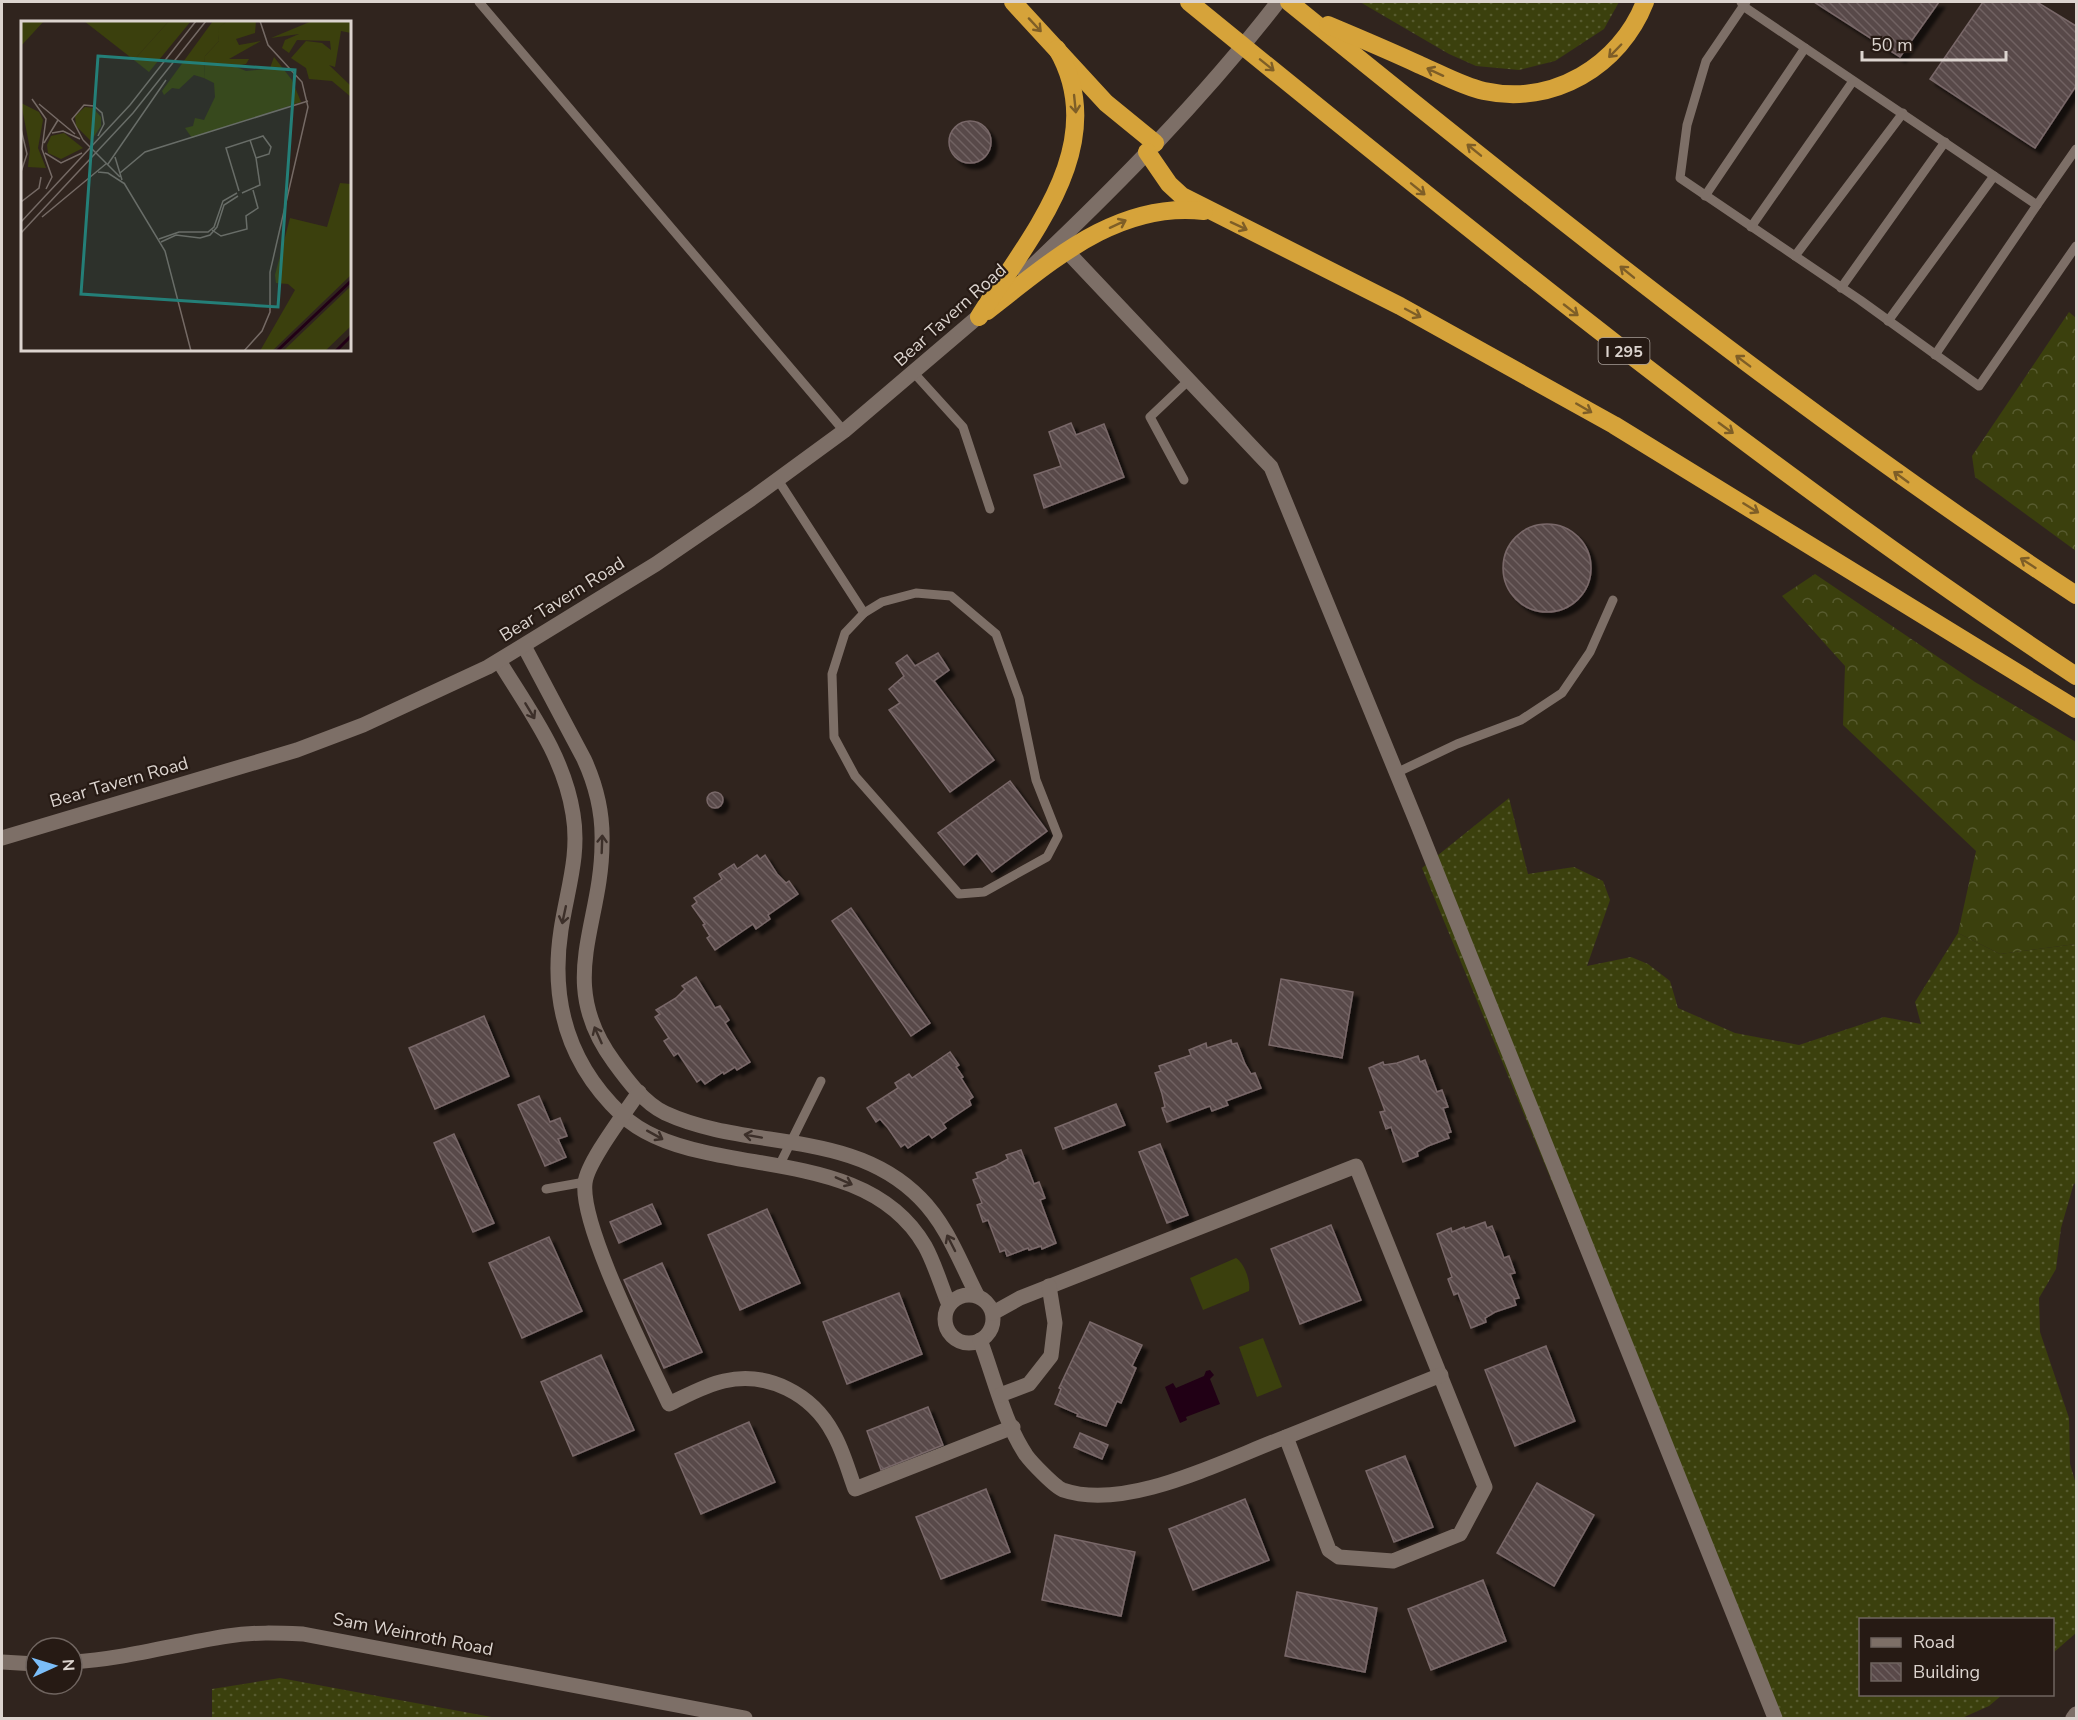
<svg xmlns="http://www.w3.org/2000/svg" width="2078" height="1720" viewBox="0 0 2078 1720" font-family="'Nunito Sans',sans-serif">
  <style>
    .grass { fill: url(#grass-dots) }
    .forest { fill: url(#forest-crowns) }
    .green { fill: #3b400d }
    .water { fill: #210015 }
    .building { fill: url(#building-back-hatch); stroke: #796869; stroke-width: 1.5; filter: url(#shadow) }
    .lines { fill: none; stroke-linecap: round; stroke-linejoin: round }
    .service { stroke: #7d6f67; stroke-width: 9 }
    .minor { stroke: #7d6f67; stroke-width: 15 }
    .tertiary { stroke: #7d6f67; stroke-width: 15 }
    .motorway { stroke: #d6a33a; stroke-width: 18 }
    .oneway { stroke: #7e5e27 }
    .oneway2 { stroke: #3c2f29 }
    .labels { text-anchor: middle; stroke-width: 4.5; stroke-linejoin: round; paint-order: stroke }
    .shield { fill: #261a14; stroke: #a59c97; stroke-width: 1.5 }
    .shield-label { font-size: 16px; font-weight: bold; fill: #dcd4cf }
    .street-label { font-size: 18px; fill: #dcd4cf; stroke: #261a14 }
    .inset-river { fill: none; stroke: #210015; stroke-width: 3 }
    .inset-road { fill: none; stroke: #756a65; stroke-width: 1.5 }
    .view { fill: #247f78; fill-opacity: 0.15; stroke: #247f78; stroke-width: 3 }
    .inset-edge { fill: none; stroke: #dcd4cf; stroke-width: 3 }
  </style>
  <defs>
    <pattern id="grass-dots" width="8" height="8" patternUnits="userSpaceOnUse" patternTransform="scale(1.5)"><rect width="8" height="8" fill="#3b400d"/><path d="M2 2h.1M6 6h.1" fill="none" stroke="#575b2f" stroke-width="1.8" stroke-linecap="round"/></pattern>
    <pattern id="forest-crowns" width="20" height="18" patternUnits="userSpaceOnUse" patternTransform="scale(1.5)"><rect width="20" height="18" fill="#3b400d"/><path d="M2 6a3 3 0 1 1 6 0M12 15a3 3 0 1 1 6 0" fill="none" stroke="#575b2f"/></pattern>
    <pattern id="building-back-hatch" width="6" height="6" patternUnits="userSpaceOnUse" patternTransform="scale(1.5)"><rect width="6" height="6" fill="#594949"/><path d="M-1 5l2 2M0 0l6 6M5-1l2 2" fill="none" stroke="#706262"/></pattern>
    <filter id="shadow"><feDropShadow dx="5.5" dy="5.5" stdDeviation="1.5" flood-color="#0009"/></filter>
  </defs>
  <rect width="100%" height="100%" fill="#30241e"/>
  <!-- grass -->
  <g class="grass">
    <path d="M1360 2H1619L1604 29 1555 61 1519 70 1476 66 1449 54Z"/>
    <path d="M1509 798 1528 874 1574 867 1603 881 1610 900 1587 966 1631 957 1648 964 1670 981 1678 1008 1735 1033 1799 1045 1884 1017 1921 1024 1915 1002 1958 933 2000 954 2076 944V1186L2074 1183 2061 1228 2056 1269 2039 1298 2040 1332 2069 1418 2070 1464 2076 1484V1633L2053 1653 2052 1620H1860V1694L2002 1695 1989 1706 1962 1718H1774L1422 868Z"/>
    <path d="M280 1678 497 1718H212V1689Z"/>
  </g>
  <!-- forest -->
  <g class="forest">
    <path d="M2069 312 2076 318V551L1975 477 1972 456Z"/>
    <path d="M1815 574 1975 682 2076 742V944L2000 954 1958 933 1976 851 1843 725 1845 666 1782 596Z"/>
  </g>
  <!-- green -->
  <g class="green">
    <path d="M1236 1258C1244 1263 1251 1281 1249 1291L1203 1310 1190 1278Z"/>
    <path d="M1263 1338 1282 1387 1257 1397 1239 1347Z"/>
  </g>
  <!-- water -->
  <path class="water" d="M1210 1370 1214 1375 1210 1379 1220 1404 1186 1417 1187 1420 1180 1423 1165 1387 1173 1383 1176 1388 1204 1376 1206 1371Z"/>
  <!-- building -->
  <g class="building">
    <path d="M1814 2H1939L1900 57Z"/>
    <path d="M1983 2H2037L2076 26V86L2035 148 1930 79Z"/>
    <circle cx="970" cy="142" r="21"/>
    <path d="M1071 423 1076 435 1104 424 1124 477 1044 508 1034 475 1061 466 1049 432Z"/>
    <circle cx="1547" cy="568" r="44"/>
    <path d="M938 653 949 670 934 681 994 760 950 792 889 710 900 703 889 689 904 676 896 663 907 655 915 666Z"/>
    <path d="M1010 781 1047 831 992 872 977 853 964 865 938 833Z"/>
    <circle cx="715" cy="800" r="8"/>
    <path d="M757 855 760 859 765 855 777 874 786 883 789 881 798 894 768 915 770 919 756 929 753 924 715 950 707 938 710 936 703 925 705 924 692 906 697 902 694 898 722 879 719 874 734 864 737 869Z"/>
    <path d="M851 908 930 1023 911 1036 832 921Z"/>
    <path d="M696 977 715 1008 720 1006 729 1020 725 1023 750 1062 737 1070 735 1067 724 1074 723 1072 705 1084 701 1079 697 1082 678 1053 674 1056 664 1041 669 1038 655 1017 660 1014 656 1010 676 998 685 989 682 986Z"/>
    <path d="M1281 979 1353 992 1342 1058 1269 1045Z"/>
    <path d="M484 1016 509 1076 435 1109 409 1048Z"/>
    <path d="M1231 1040 1232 1044 1237 1043 1245 1064 1251 1074 1255 1073 1261 1088 1226 1101 1228 1105 1212 1111 1210 1106 1167 1122 1162 1108 1165 1107 1162 1094 1155 1073 1161 1071 1159 1066 1191 1055 1189 1050 1206 1043 1207 1048Z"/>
    <path d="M950 1052 959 1065 956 1067 963 1077 961 1078 973 1097 969 1100 971 1105 943 1124 946 1128 932 1138 929 1134 908 1148 905 1144 901 1147 888 1128 880 1119 876 1122 867 1108 898 1088 895 1083 909 1074 912 1078Z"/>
    <path d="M1418 1056 1420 1062 1425 1060 1437 1092 1442 1090 1448 1107 1443 1108 1451 1132 1447 1133 1449 1138 1428 1146 1417 1152 1418 1156 1403 1162 1391 1127 1386 1129 1380 1112 1385 1111 1369 1068 1383 1062 1384 1065 1397 1063Z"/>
    <path d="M539 1096 550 1122 560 1118 567 1136 558 1139 566 1157 545 1166 518 1105Z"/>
    <path d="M1116 1104 1125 1125 1063 1149 1055 1128Z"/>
    <path d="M454 1134 494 1223 473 1232 434 1143Z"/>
    <path d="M1160 1144 1188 1215 1167 1223 1139 1152Z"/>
    <path d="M1021 1150 1034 1184 1039 1182 1045 1198 1040 1200 1056 1243 1042 1249 1041 1246 1029 1250 1028 1248 1007 1256 1005 1250 1000 1252 988 1220 983 1222 977 1205 982 1203 973 1180 978 1178 976 1173 997 1165 1008 1159 1006 1155Z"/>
    <path d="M652 1204 661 1224 619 1243 610 1222Z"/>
    <path d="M767 1209 800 1283 740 1310 708 1235Z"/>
    <path d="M1485 1222 1487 1228 1492 1226 1504 1258 1509 1256 1515 1273 1510 1274 1519 1298 1514 1299 1516 1305 1495 1312 1485 1318 1486 1322 1471 1328 1458 1293 1454 1295 1448 1279 1452 1277 1437 1234 1451 1228 1452 1232 1464 1227 1465 1229Z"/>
    <path d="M1331 1225 1361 1300 1300 1324 1271 1249Z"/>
    <path d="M549 1237 582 1311 522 1338 489 1263Z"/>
    <path d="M662 1263 702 1352 664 1368 624 1280Z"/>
    <path d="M899 1293 922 1354 847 1384 823 1322Z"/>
    <path d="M1090 1322 1142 1345 1132 1366 1136 1368 1121 1403 1117 1401 1106 1426 1077 1416 1078 1414 1055 1404 1061 1389 1059 1388Z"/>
    <path d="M1546 1346 1575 1421 1515 1446 1485 1370Z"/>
    <path d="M601 1355 634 1430 573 1456 541 1382Z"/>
    <path d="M928 1407 943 1445 881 1470 867 1431Z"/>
    <path d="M749 1422 775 1482 701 1514 675 1454Z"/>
    <path d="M1080 1433 1108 1445 1102 1459 1074 1447Z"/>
    <path d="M1405 1456 1433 1527 1394 1542 1366 1471Z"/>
    <path d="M1537 1483 1594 1515 1554 1586 1497 1553Z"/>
    <path d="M986 1489 1010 1552 941 1579 916 1517Z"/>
    <path d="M1245 1499 1269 1560 1193 1590 1169 1529Z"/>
    <path d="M1055 1535 1135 1552 1121 1616 1042 1600Z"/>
    <path d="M1483 1580 1506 1641 1431 1670 1408 1609Z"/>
    <path d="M1297 1592 1377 1608 1365 1672 1285 1656Z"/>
  </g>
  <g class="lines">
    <!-- service -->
    <g class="service">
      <path d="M479 2 844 431"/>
      <path d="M1741 2 1743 6 2037 205 2076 149"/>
      <path d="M1746 2 1706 61 1687 125 1680 178 1860 300 1979 386 2076 246"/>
      <path d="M1705 196 1805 48"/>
      <path d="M1751 227 1853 81"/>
      <path d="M1795 256 1903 113"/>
      <path d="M1841 288 1945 142"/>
      <path d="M1888 321 1994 176"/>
      <path d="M1935 355 2037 205"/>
      <path d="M914 373 963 427 990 509"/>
      <path d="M778 480 864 613"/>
      <path d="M1184 480 1150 417 1188 381"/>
      <path d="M916 593 951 596 996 634 1019 698 1036 780 1058 836 1047 857 984 892 959 894 855 776 834 737 832 674 845 633 864 613 882 602Z"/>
      <path d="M1396 773 1457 744 1521 720 1562 693 1590 652 1613 600"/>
      <path d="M779 1166 821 1081"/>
      <path d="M546 1189 585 1182"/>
    </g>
    <!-- minor -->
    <g class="minor">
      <path d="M1060 244 1271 467 1417 823 1775 1718"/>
      <path d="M524 646 584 759C596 785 603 814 602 843 602 926 555 982 614 1062 627 1080 644 1103 665 1113 747 1151 852 1128 920 1198 947 1225 960 1262 977 1295"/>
      <path d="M499 661C529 710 564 756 573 814 580 855 567 890 561 930 550 1002 569 1065 622 1115 643 1135 676 1146 704 1152 781 1170 880 1168 925 1246 935 1264 941 1286 949 1305"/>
      <path d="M639 1092C626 1112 587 1162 585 1183 580 1227 648 1358 669 1404 686 1396 705 1385 724 1381 768 1371 812 1394 833 1433 843 1450 848 1470 855 1489L1013 1427"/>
      <circle cx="969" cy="1319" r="24"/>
      <path d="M980 1340C994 1377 1004 1422 1026 1455 1031 1462 1055 1487 1063 1490 1127 1512 1224 1460 1286 1437L1329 1550 1339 1557 1393 1561 1460 1534 1485 1487 1356 1166 1020 1298 993 1313"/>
      <path d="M1000 1395 1029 1384 1051 1356 1055 1323 1049 1286"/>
      <path d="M1286 1437 1441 1375"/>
    </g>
    <!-- tertiary -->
    <g class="tertiary">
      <path d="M1025 273C1115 188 1203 99 1278 2"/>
      <path d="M2 838 297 750 363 725 488 667 656 564 751 499 844 431 986 310"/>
      <path d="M2 1662 36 1664"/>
      <path d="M72 1662C125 1659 176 1644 228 1636 253 1632 278 1633 303 1634L745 1718"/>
      <path d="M2073 1718 2076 1714"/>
    </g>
    <!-- motorway -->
    <g class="motorway">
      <path d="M1013 2 1106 103 1155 143"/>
      <path d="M1189 2C1477 237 1766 471 2076 676"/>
      <path d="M1289 2C1544 209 1801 414 2076 595"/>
      <path d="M1328 25C1359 38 1390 51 1420 65 1441 74 1462 86 1484 91 1553 106 1620 66 1645 2"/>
      <path d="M1147 152 1169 184 1182 196 1400 306 1614 425 2076 709"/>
      <path d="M987 311C1052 261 1117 201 1204 211"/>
      <path d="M979 317C1028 238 1113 145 1057 49"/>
    </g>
  </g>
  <!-- one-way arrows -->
  <defs><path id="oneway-shaft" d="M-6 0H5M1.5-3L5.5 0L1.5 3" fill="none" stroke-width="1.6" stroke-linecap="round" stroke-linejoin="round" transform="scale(1.5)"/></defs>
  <g class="oneway">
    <use href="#oneway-shaft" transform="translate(1035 25) rotate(47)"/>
    <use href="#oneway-shaft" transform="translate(1615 51) rotate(134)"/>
    <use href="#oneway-shaft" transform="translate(1267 65) rotate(39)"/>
    <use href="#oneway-shaft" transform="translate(1435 72) rotate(-155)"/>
    <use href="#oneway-shaft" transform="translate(1075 104) rotate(84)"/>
    <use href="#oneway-shaft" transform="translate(1474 150) rotate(-141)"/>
    <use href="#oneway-shaft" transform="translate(1418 189) rotate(39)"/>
    <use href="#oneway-shaft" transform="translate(1118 224) rotate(-25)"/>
    <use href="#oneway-shaft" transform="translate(1239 226) rotate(25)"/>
    <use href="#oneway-shaft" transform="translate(1627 272) rotate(-141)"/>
    <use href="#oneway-shaft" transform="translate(1571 310) rotate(38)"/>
    <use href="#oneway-shaft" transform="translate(1413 313) rotate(28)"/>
    <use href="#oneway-shaft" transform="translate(1743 361) rotate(-143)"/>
    <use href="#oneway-shaft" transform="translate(1584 408) rotate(30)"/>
    <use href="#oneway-shaft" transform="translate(1726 428) rotate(36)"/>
    <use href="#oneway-shaft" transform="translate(1901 477) rotate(-144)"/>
    <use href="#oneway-shaft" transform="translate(1751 508) rotate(32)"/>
    <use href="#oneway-shaft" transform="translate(2028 563) rotate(-147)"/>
  </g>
  <g class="oneway2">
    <use href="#oneway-shaft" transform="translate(530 711) rotate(59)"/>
    <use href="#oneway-shaft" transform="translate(602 844) rotate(-88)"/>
    <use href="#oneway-shaft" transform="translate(564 915) rotate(102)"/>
    <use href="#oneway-shaft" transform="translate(598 1035) rotate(-114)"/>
    <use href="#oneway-shaft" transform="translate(655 1135) rotate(29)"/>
    <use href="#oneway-shaft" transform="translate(753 1136) rotate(-170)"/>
    <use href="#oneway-shaft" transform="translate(844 1181) rotate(24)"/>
    <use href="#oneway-shaft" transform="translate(951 1243) rotate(-117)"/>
  </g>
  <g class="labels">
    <!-- shield labels -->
    <rect class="shield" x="1598.5" y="338" width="51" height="26" rx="4.5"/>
    <g class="shield-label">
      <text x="1624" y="357">I 295</text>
    </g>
    <!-- street labels -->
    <g class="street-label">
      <text transform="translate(950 315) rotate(-42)" y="6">Bear Tavern Road</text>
      <text transform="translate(562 599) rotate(-32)" y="6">Bear Tavern Road</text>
      <text transform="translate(119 782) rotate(-16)" y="6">Bear Tavern Road</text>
      <text transform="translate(413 1634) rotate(11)" y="6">Sam Weinroth Road</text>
    </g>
  </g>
  <!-- overview -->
  <g transform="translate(21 21)">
    <rect width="330" height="330" fill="#30241e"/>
    <path d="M0 0H23L0 25ZM63 0H148L113 39ZM206 0H235L234 12 215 18 218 24 240 20 208 38H228L225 43 213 45 225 50 244 48 249 47 253 36 271 59 280 81 171 117 164 107 172 105 174 97 183 99 194 76 193 62 183 57 184 35 198 20 196 8ZM291 0H330V12L320 10 314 46 308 44 330 65V76L311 60 288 58 285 47 270 37 285 20 301 22 310 29 309 20 276 19 268 32 261 27 264 19 278 13 250 17ZM0 82 18 91 22 99 17 127 25 147 7 146 9 128ZM64 86 72 87 80 96V105L70 120 55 105 54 95ZM43 112 62 127 40 138 27 132 26 124 30 115ZM319 162 330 163V254L251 330H239L274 269 267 263 255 262 254 254 269 197 306 206ZM330 265V305L304 330H262Z" fill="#3b400d"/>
    <path d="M148 0H170L128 51 113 39ZM192 0H206L197 8 198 20 184 35 183 57 173 54 158 68 151 67 143 74 141 70Z" fill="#3b400d"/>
    <path class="inset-river" d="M256 330 330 260M315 330 330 315"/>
    <path class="inset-road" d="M11 78 25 98 21 128 31 156 25 168M18 83 54 113M0 108 6 133 0 151M31 112 42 110 59 118M62 119 99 156M62 119 51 98 63 84 73 85 81 92 83 103 77 115M229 119 235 137M23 122 37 99M24 132 40 142 61 132M94 136 101 159M87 143 145 59M77 151 87 152 104 163M99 152 124 131 287 80M103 162 144 230 170 330M218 170 205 127 242 115 250 126 248 133 235 137 239 164 221 172M0 181 18 167 20 156M21 196 86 142M0 201 109 84 175 0M191 209 200 215 226 208 225 195 237 187 232 169M0 212 112 92 185 0M138 218 158 211H187L193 206 202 180 216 172M140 221 155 214 179 217 189 214 196 206 203 184 217 175M223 330 241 310 249 291V251L287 86 281 61 247 24 239 0"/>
    <path class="view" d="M77 35 274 49 257 286 60 273Z"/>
    <rect width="330" height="330" class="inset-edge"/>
  </g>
  <!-- border -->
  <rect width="2078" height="1720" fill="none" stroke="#dcd4cf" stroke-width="6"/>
  <!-- legend -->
  <rect x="1859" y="1618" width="195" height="78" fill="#261a14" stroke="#6f645f" stroke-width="1.5"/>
  <rect x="1871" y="1638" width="30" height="9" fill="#7d6f67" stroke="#6f645f" stroke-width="1.5"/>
  <text x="1913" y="1648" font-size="18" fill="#dcd4cf">Road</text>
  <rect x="1871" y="1663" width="30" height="18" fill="url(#building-back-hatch)" stroke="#6f645f" stroke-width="1.5"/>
  <text x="1913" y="1678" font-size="18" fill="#dcd4cf">Building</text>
  <!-- north arrow -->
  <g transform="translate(54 1666) rotate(86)"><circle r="28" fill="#261a14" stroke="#6f645f" stroke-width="1.5"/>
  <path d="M0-4.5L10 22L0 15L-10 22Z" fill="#7bbef9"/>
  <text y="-9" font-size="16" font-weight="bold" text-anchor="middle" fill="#dcd4cf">N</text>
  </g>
  <!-- scale -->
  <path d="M1862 51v9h144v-9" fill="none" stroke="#dcd4cf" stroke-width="3"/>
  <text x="1871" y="51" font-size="18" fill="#dcd4cf" stroke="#261a14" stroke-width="4.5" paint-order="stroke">50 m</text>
</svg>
